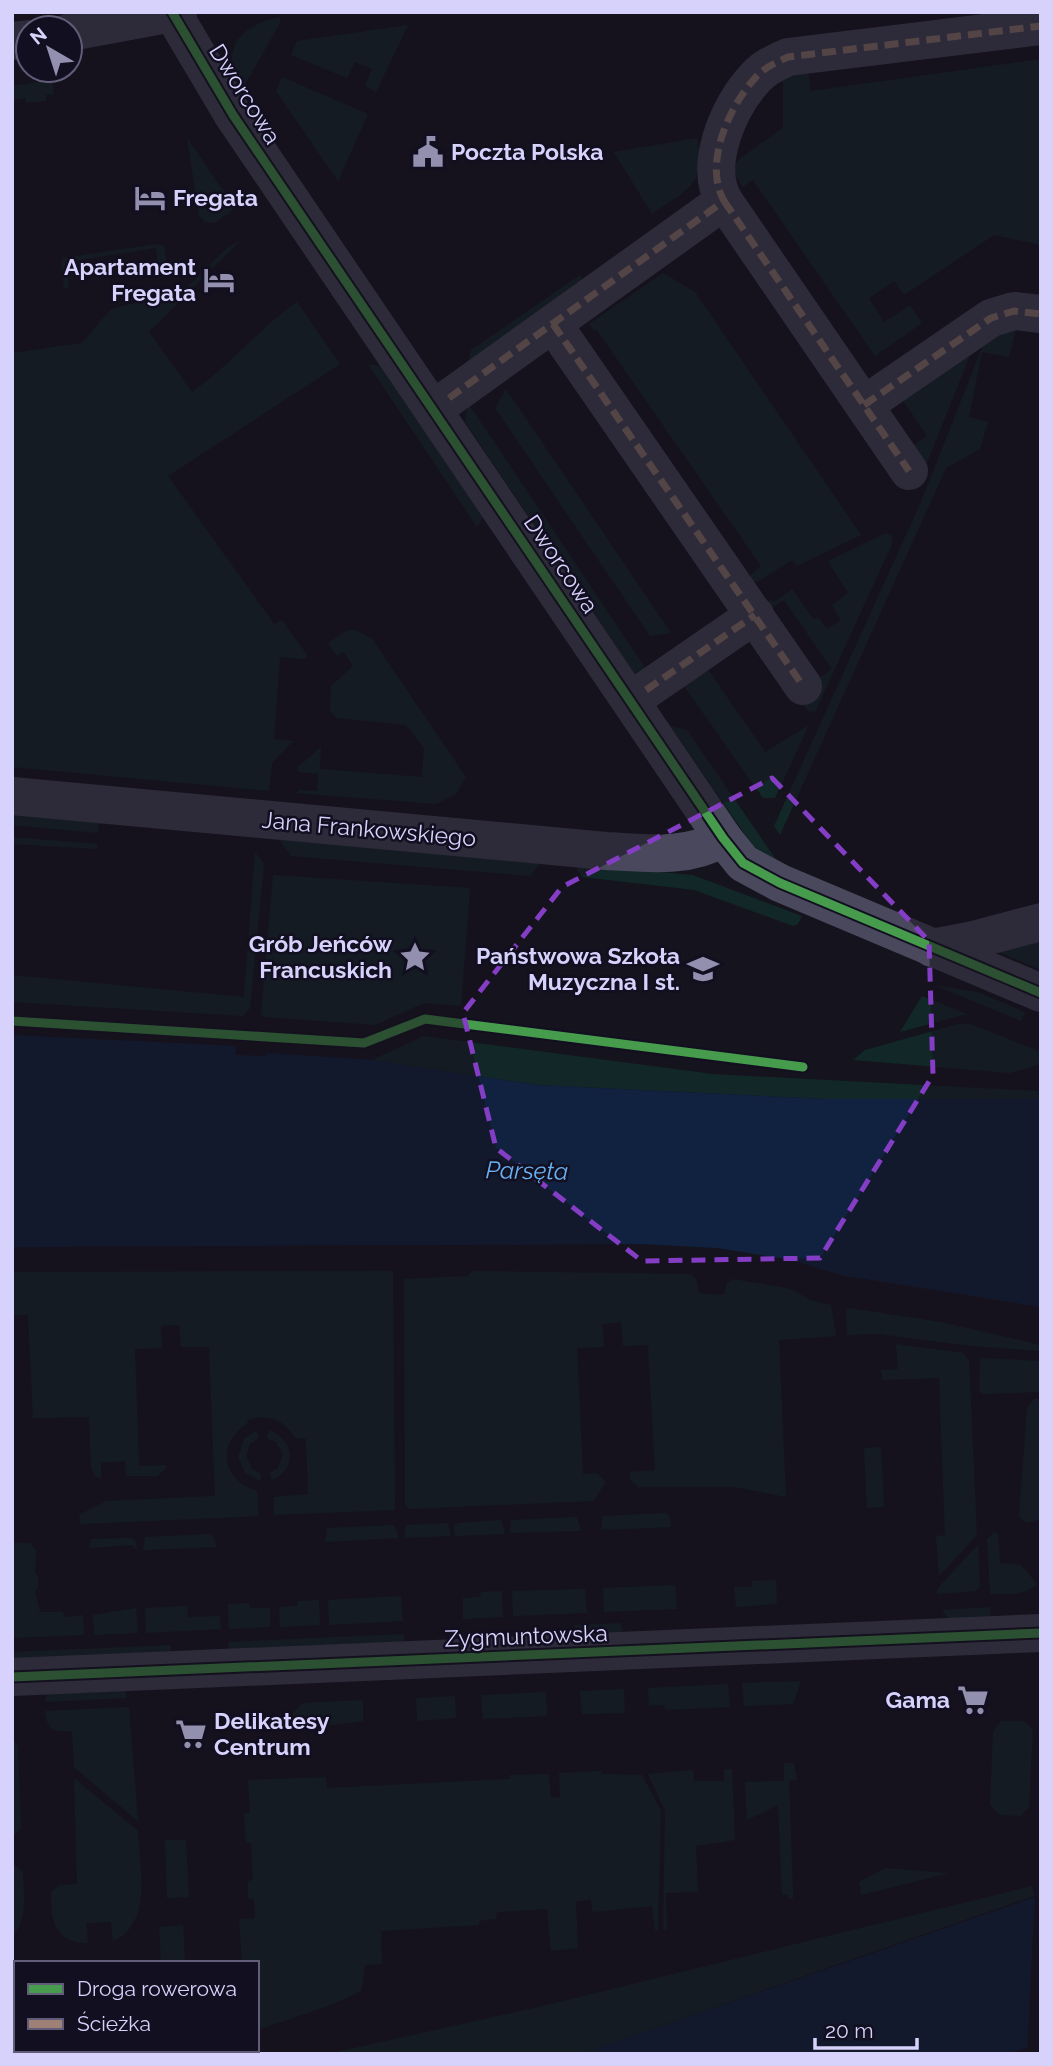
<svg xmlns="http://www.w3.org/2000/svg" width="1053" height="2066" viewBox="0 0 1053 2066" font-family="Raleway,sans-serif">
  <style>
    .green { fill: #122728 }
    .water { fill: #112240 }
    .pier { fill: #15131d }
    .lines { fill: none; stroke-linecap: round; stroke-linejoin: round }
    .minor { stroke: #4a485d; stroke-width: 38 }
    .quiet { stroke: #9e8076; stroke-width: 7; stroke-dasharray: 14 7; stroke-linecap: butt }
    .cycleway-casing { stroke: #120f21; stroke-width: 13 }
    .cycleway { stroke: #469c4c; stroke-width: 9 }
    .marked { fill: none; stroke: #843dc5; stroke-width: 5; stroke-dasharray: 14 9; stroke-linejoin: round }
    .labels { text-anchor: middle; stroke-width: 5; stroke-linejoin: round; paint-order: stroke }
    .street-label { font-size: 23px; fill: #d7d2fc; stroke: #120f21 }
    .poi-label { font-size: 23px; font-weight: bold; fill: #d7d2fc; stroke: #120f21; text-anchor: end }
    .water-label { font-size: 24px; font-style: italic; fill: #68b1f4; stroke: #120f21 }
  </style>
  <rect width="100%" height="100%" fill="#15131d"/>
  <!-- green -->
  <g class="green">
    <path d="M280 17V23L240 93C221 51 235 27 280 17Z"/>
    <path d="M408 25 376 92 365 86 372 69 355 62 347 78 291 55 297 41Z"/>
    <path d="M1041 59V245L994 235 904 295 894 281 869 298 884 322 910 305 922 323 875 356 753 180 743 187 731 169 739 159 783 128V78L807 68 811 91Z"/>
    <path d="M282 77 368 114 338 181 276 91Z"/>
    <path d="M52 80 54 94 46 95V101L26 103 25 98 12 100V86Z"/>
    <path d="M187 138 235 208 215 223 205 222 199 216Z"/>
    <path d="M697 138C706 186 688 189 652 214L614 152Z"/>
    <path d="M241 240 149 332 192 392C231 365 259 328 297 302L340 364 168 476 274 624 282 620 308 656 304 659 280 657 274 739 293 741 272 763 269 791 12 767V353L82 343 111 309 182 292 227 248Z"/>
    <path d="M157 244 164 246 167 265 164 272 160 274 156 248 66 262 69 287 64 288 61 263 63 258Z"/>
    <path d="M663 273 695 292 861 535 797 566 792 560 759 581 754 582 749 576 761 566 596 329 594 331 589 324Z"/>
    <path d="M580 275 583 280 485 361 469 359 471 350Z"/>
    <path d="M1018 320 1009 357 982 352 969 417 988 422 980 449 946 468 780 835 774 826 921 502 989 330Z"/>
    <path d="M977 338 922 475 906 451 927 436 898 393Z"/>
    <path d="M368 364 380 366 483 517 477 527Z"/>
    <path d="M506 389 671 633 650 636 495 408Z"/>
    <path d="M468 403 650 675 640 676 634 673 465 422Z"/>
    <path d="M886 533 892 536V544L815 712 808 711 796 694 832 669 784 600 767 611 770 598 774 602 792 589 813 619 818 617 827 629 841 620 832 605 848 593 828 561Z"/>
    <path d="M348 630H356L372 639 466 777 456 794 436 804 296 793 299 790 317 791 318 774 299 772 297 768 321 747 320 769 422 777 424 748 406 725 337 718 330 711 331 686 353 666 344 652 337 656 328 643Z"/>
    <path d="M705 665 765 752 809 725 775 798H763L681 682Z"/>
    <path d="M670 726 687 730 777 861 753 846Z"/>
    <path d="M12 812 99 820 98 833 12 825Z"/>
    <path d="M12 837 97 844V849L12 844Z"/>
    <path d="M278 838 540 864 530 876 291 856Z"/>
    <path d="M255 852 264 864 250 1008 243 1016 12 1002V975L244 997Z"/>
    <path d="M577 864 693 875 802 916 798 924 793 926 694 890 582 877 577 870Z"/>
    <path d="M273 875 470 888 461 1006 424 1003 375 1025 265 1017 261 1014Z"/>
    <path d="M1041 931V970L999 952Z"/>
    <path d="M934 985 977 992 1025 1012 1021 1021Z"/>
    <path d="M922 996 967 1014 900 1032Z"/>
    <path d="M958 1024H971L1041 1052V1064L1010 1073 853 1060 865 1050Z"/>
    <path d="M424 1036 713 1074 1038 1091 1041 1099H823L537 1085 372 1060Z"/>
    <path d="M393 1271 395 1510 274 1515V1497L308 1494 306 1439 296 1438C283 1420 269 1413 247 1420L248 1423C216 1443 220 1479 257 1491L259 1516 80 1524 79 1515 106 1501 215 1496 209 1347H181L179 1325 161 1326 162 1348 135 1349 139 1466 166 1465V1469L157 1476H126L125 1461 101 1463V1478L96 1477 91 1468 89 1417 33 1418 28 1315H12V1272Z"/>
    <path d="M472 1271 691 1274 696 1279 699 1293 724 1295 727 1283 733 1279 792 1289 810 1300 831 1305 836 1336 779 1340 786 1497 735 1487H638L630 1479V1472L655 1470 648 1345 623 1346 621 1322 602 1324 604 1347 577 1348 583 1474 597 1473 606 1482 593 1501 409 1509 405 1504 404 1279 468 1276Z"/>
    <path d="M849 1308 941 1322 1041 1345V1351L972 1346 879 1334 847 1335 846 1309Z"/>
    <path d="M896 1344 963 1353 969 1361 977 1535 939 1576 936 1536 945 1535 939 1378 882 1380 881 1370 898 1369Z"/>
    <path d="M980 1358 1041 1361V1392L983 1394 979 1391Z"/>
    <path d="M1034 1399H1041V1519L1026 1523 1019 1516 1027 1408Z"/>
    <path d="M269 1430C294 1439 298 1470 272 1480L270 1473 278 1468 283 1455 276 1442 267 1438Z"/>
    <path d="M256 1431 259 1438 250 1444 246 1456 252 1469 261 1474 260 1481 245 1473 238 1457 244 1439Z"/>
    <path d="M881 1447 884 1507 867 1508 864 1448Z"/>
    <path d="M666 1513 670 1516 671 1527 601 1530 603 1516Z"/>
    <path d="M577 1517 581 1531 510 1533 511 1520Z"/>
    <path d="M501 1520 505 1534 455 1536 454 1526 458 1523Z"/>
    <path d="M448 1523 451 1536 404 1538 406 1525Z"/>
    <path d="M394 1525 399 1538 325 1542 327 1528Z"/>
    <path d="M994 1532 998 1534 1000 1563 1021 1565 1037 1584C1024 1596 1008 1594 990 1594L987 1539Z"/>
    <path d="M210 1534 215 1540 216 1547 143 1550 145 1537Z"/>
    <path d="M131 1538 136 1542 137 1551 133 1545 89 1548 91 1539Z"/>
    <path d="M12 1543H30L36 1551 35 1573 38 1576V1588L35 1591 40 1612H63L64 1617 83 1615 84 1635 12 1638Z"/>
    <path d="M978 1545 980 1587 975 1591 937 1594V1589Z"/>
    <path d="M776 1580 777 1604 736 1607 734 1587H752V1581Z"/>
    <path d="M675 1585 677 1609 604 1612 603 1588Z"/>
    <path d="M585 1589 587 1613 513 1616 512 1591Z"/>
    <path d="M502 1591 503 1617 463 1619V1598L480 1597 481 1592Z"/>
    <path d="M401 1596 403 1621 329 1625 328 1600Z"/>
    <path d="M319 1600 320 1625 280 1627 279 1607 297 1606 298 1601Z"/>
    <path d="M249 1603 250 1608H270V1627L229 1629 228 1604Z"/>
    <path d="M187 1606 188 1617 220 1616 221 1629 146 1633 145 1608Z"/>
    <path d="M990 1607 991 1618 949 1619 942 1610Z"/>
    <path d="M136 1608 138 1633 94 1635 93 1615Z"/>
    <path d="M621 1623 622 1632 575 1634 574 1625Z"/>
    <path d="M404 1634V1642L229 1651 228 1642Z"/>
    <path d="M171 1645V1654L12 1660V1652Z"/>
    <path d="M801 1681 793 1704 744 1706 742 1683Z"/>
    <path d="M728 1684 730 1707 665 1710 664 1705 649 1706 648 1688Z"/>
    <path d="M124 1687 127 1698 45 1702 48 1691Z"/>
    <path d="M624 1689 625 1713 582 1714 580 1691Z"/>
    <path d="M546 1692 547 1716 483 1719 481 1695Z"/>
    <path d="M455 1696 456 1718 417 1721 416 1698Z"/>
    <path d="M363 1700V1721L325 1726 324 1717 293 1719V1713L303 1703Z"/>
    <path d="M129 1707 138 1821 74 1767 72 1731C55 1732 47 1731 45 1711Z"/>
    <path d="M1001 1721H1024L1033 1729 1029 1807 1021 1816 1000 1815 990 1805 993 1732Z"/>
    <path d="M12 1739 18 1746 21 1828 12 1837Z"/>
    <path d="M784 1763H794L797 1780 789 1781 793 1892V1898L789 1899 788 1895H782L778 1805 747 1820 745 1782 784 1781Z"/>
    <path d="M724 1769H732L735 1840 696 1846 698 1892 666 1893 667 1930H663L665 1811 648 1774 693 1770 694 1781H724Z"/>
    <path d="M601 1771 602 1774 642 1775 661 1811 658 1930H655L652 1906 592 1912 591 1899 576 1902 578 1948 551 1951 547 1909 497 1912 496 1919 479 1921V1925L381 1931 382 1964 365 1965 361 1991 331 2005 257 2030V1963H242L239 1919 255 1918 254 1899 248 1898V1881L253 1880 251 1843H246L244 1814 250 1813 248 1780 326 1777 327 1788 510 1779V1775L549 1774 551 1798 560 1797 559 1773Z"/>
    <path d="M74 1778 138 1831C139 1867 154 1923 113 1941L111 1922 86 1923 88 1943C54 1943 51 1920 51 1892L59 1885 77 1884Z"/>
    <path d="M165 1840H186L189 1897 167 1898Z"/>
    <path d="M12 1863 23 1872C23 1893 29 1920 12 1936Z"/>
    <path d="M885 1868 949 1873 861 1895 859 1882Z"/>
    <path d="M1032 1886 1034 1896 581 2054H290L332 2053 543 2006Z"/>
    <path d="M183 1925 185 1962 221 1963H161L159 1927Z"/>
  </g>
  <!-- water -->
  <g class="water">
    <path d="M12 1035 236 1046 235 1055 267 1056V1053L372 1060 537 1085 823 1099H1041V1307L840 1275 792 1260 717 1248 641 1244 12 1247Z"/>
    <path d="M1041 1895V2044L1006 2054H581Z"/>
  </g>
  <!-- pier -->
  <path class="pier" d="M1041 1892V2046L1027 2049 1035 1893Z"/>
  <g class="lines">
    <!-- minor -->
    <g class="minor">
      <path d="M172 12 233 115 723 838 743 863 780 883 1041 993"/>
      <path d="M70 32 178 12"/>
      <path d="M12 41 28 39"/>
      <path d="M724 201 909 471"/>
      <path d="M553 324 803 686"/>
      <path d="M449 398 724 201C703 164 729 106 756 77 765 67 777 62 788 57L1041 26"/>
      <path d="M864 405 991 318 1014 311 1041 314"/>
      <path d="M646 690 755 615"/>
      <path d="M12 796 606 851C646 853 687 859 723 838"/>
      <path d="M932 948 969 941 1041 922"/>
      <path d="M12 1677 1041 1633"/>
    </g>
    <!-- quiet -->
    <g class="quiet">
      <path d="M724 201 909 471"/>
      <path d="M553 324 803 686"/>
      <path d="M449 398 724 201C703 164 729 106 756 77 765 67 777 62 788 57L1041 26"/>
      <path d="M864 405 991 318 1014 311 1041 314"/>
      <path d="M646 690 755 615"/>
    </g>
    <defs>
      <g id="cycleway">
        <path d="M172 12 233 115 723 838 743 863 780 883 1041 993"/>
        <path d="M12 1021 364 1043 425 1019 803 1067"/>
        <path d="M12 1677 1041 1633"/>
      </g>
    </defs>
    <!-- cycleway casing -->
    <use href="#cycleway" class="cycleway-casing"/>
    <!-- cycleway -->
    <use href="#cycleway" class="cycleway"/>
  </g>
  <!-- marked area -->
  <path d="M0 0H1053V2066H0ZM772 778 929 941 933 1075 820 1258 642 1261 496 1148 463 1013 562 887Z" fill="#15131d" fill-opacity=".55" fill-rule="evenodd"/>
  <path class="marked" d="M772 778 929 941 933 1075 820 1258 642 1261 496 1148 463 1013 562 887Z"/>
  <!-- icons -->
  <defs>
    <symbol id="civic-bare" viewBox="-9 -9 18 18"><path d="M-.6-6.5H3V-4.5H.6V-3L4-1V1h2V6H-6V1h2V-1L-.6-3ZM-1.2 2.5V6h2.4V2.5Z" fill="#938fae" stroke="#120f21" stroke-width="2.5" paint-order="stroke"/></symbol>
    <symbol id="hotel-bare" viewBox="-9 -9 18 18"><path d="M-6-4.5h1.5V1H6V5H4.5V3h-9V5H-6ZM-4 0a1.8 1.8 0 1 1 3.6 0ZM.5 0V-2.5h3Q6-2.5 6 0Z" fill="#938fae" stroke="#120f21" stroke-width="2.5" paint-order="stroke"/></symbol>
    <symbol id="sight-bare" viewBox="-9 -9 18 18"><path d="M0-6L1.8-2.2L6-1.7L2.9 1.2L3.7 5.4L0 3.3L-3.7 5.4L-2.9 1.2L-6-1.7L-1.8-2.2Z" fill="#938fae" stroke="#120f21" stroke-width="2.5" paint-order="stroke"/></symbol>
    <symbol id="school-bare" viewBox="-9 -9 18 18"><path d="M0-5L7-2L0 1L-7-2ZM-4 1L0 2.5L4 1V4Q0 6-4 4Z" fill="#938fae" stroke="#120f21" stroke-width="2.5" paint-order="stroke"/></symbol>
    <symbol id="supermarket-bare" viewBox="-9 -9 18 18"><path d="M-6-5.5h2.5l.6 2H6L4.5 2H-2.5L-4.4-4H-6ZM-1.5 3.2a1.3 1.3 0 1 0 .1 0ZM3 3.2a1.3 1.3 0 1 0 .1 0Z" fill="#938fae" stroke="#120f21" stroke-width="2.5" paint-order="stroke"/></symbol>
  </defs>
  <g fill-rule="evenodd">
    <use href="#civic-bare" x="406" y="130" width="44" height="44"/>
    <use href="#hotel-bare" x="128" y="176" width="44" height="44"/>
    <use href="#hotel-bare" x="197" y="258" width="44" height="44"/>
    <use href="#sight-bare" x="393" y="935" width="44" height="44"/>
    <use href="#school-bare" x="681" y="947" width="44" height="44"/>
    <use href="#supermarket-bare" x="951" y="1678" width="44" height="44"/>
    <use href="#supermarket-bare" x="169" y="1712" width="44" height="44"/>
  </g>
  <g class="labels">
    <!-- street labels -->
    <g class="street-label">
      <text transform="translate(245 94) rotate(58)" y="8">Dworcowa</text>
      <text transform="translate(561 564) rotate(56)" y="8">Dworcowa</text>
      <text transform="translate(369 829) rotate(5)" y="8">Jana Frankowskiego</text>
      <text transform="translate(526 1636) rotate(-2)" y="8">Zygmuntowska</text>
    </g>
    <!-- poi labels -->
    <g class="poi-label">
      <text x="451" y="160" text-anchor="start">Poczta Polska</text>
      <text x="173" y="206" text-anchor="start">Fregata</text>
      <text x="196" y="275">Apartament<tspan x="196" dy="26">Fregata</tspan></text>
      <text x="392" y="952">Grób Jeńców<tspan x="392" dy="26">Francuskich</tspan></text>
      <text x="680" y="964">Państwowa Szkoła<tspan x="680" dy="26">Muzyczna I st.</tspan></text>
      <text x="950" y="1708">Gama</text>
      <text x="214" y="1729" text-anchor="start">Delikatesy<tspan x="214" dy="26">Centrum</tspan></text>
    </g>
    <!-- water labels -->
    <g class="water-label">
      <text transform="translate(527 1171) rotate(1)" y="8">Parsęta</text>
    </g>
  </g>
  <!-- border -->
  <rect width="1053" height="2066" fill="none" stroke="#d7d2fc" stroke-width="28"/>
  <!-- legend -->
  <rect x="14" y="1961" width="245" height="91" fill="#120f21" stroke="#615d79" stroke-width="2"/>
  <rect x="28" y="1984" width="35" height="10" fill="#469c4c" stroke="#615d79" stroke-width="2"/>
  <text x="77" y="1996" font-size="21" fill="#d7d2fc">Droga rowerowa</text>
  <rect x="28" y="2019" width="35" height="10" fill="#9e8076" stroke="#615d79" stroke-width="2"/>
  <text x="77" y="2031" font-size="21" fill="#d7d2fc">Ścieżka</text>
  <!-- north arrow -->
  <g transform="translate(49 49) rotate(321)"><circle r="33" fill="#120f21" stroke="#615d79" stroke-width="2"/>
  <path d="M0-5L12 26L0 18L-12 26Z" fill="#938fae"/>
  <text y="-10" font-size="19" font-weight="bold" text-anchor="middle" fill="#d7d2fc">N</text>
  </g>
  <!-- scale -->
  <path d="M815 2038v10h102v-10" fill="none" stroke="#d7d2fc" stroke-width="3.5"/>
  <text x="825" y="2038" font-size="21" fill="#d7d2fc" stroke="#120f21" stroke-width="5" paint-order="stroke">20 m</text>
</svg>
